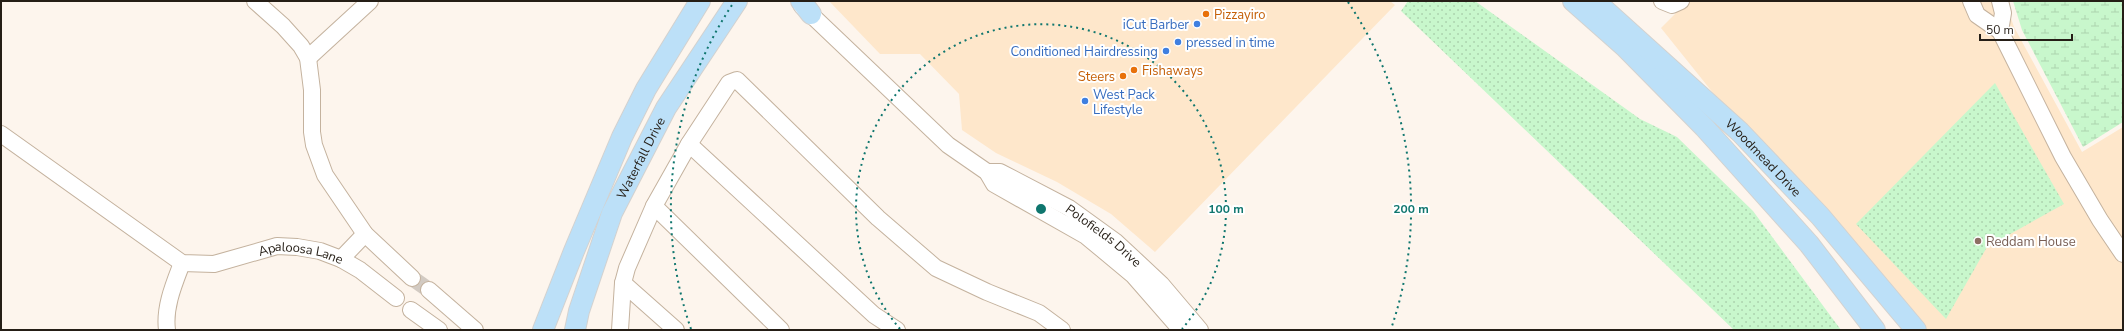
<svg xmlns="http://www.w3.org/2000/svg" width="2124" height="331" viewBox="0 0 2124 331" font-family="'Nunito Sans',sans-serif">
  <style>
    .built { fill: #fee7cb }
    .wetland { fill: url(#wetland-marsh) }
    .park { fill: url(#park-dots) }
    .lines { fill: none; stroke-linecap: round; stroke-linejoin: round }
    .minor-tunnel { stroke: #d2cac2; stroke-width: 16; stroke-dasharray: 16 8; stroke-linecap: butt }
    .minor-casing { stroke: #c4b29e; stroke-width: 18 }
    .major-casing { stroke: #d3d2d0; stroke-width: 22 }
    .minor { stroke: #fff; stroke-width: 16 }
    .major { stroke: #bce0f8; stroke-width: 20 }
    .ring { fill: none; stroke: #0f766e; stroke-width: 2; stroke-dasharray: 2 4 }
    .food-dot { fill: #e8710a; stroke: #fff; stroke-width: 1.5 }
    .shop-dot { fill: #3f7fe0; stroke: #fff; stroke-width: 1.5 }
    .education-dot { fill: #8d6e63; stroke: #fff; stroke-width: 1.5 }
    .labels { text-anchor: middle; stroke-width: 4; stroke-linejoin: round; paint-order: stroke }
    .food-label { font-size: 13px; fill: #c56008; stroke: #fff; text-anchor: start }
    .shop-label { font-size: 13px; fill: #366cbe; stroke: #fff; text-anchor: end }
    .street-label { font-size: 13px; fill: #251e16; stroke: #fff }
    .education-label { font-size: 13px; fill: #785e54; stroke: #fff; text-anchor: start }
    .centre { fill: #0f766e; stroke: #fff; stroke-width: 2 }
    .ring-label { font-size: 12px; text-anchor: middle; font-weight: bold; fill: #0f766e; stroke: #fff; stroke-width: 4; stroke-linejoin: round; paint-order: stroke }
  </style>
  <defs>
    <pattern id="wetland-marsh" width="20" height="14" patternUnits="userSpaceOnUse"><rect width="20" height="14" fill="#c8f7cc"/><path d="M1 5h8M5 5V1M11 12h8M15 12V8" fill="none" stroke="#acd3ae"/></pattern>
    <pattern id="park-dots" width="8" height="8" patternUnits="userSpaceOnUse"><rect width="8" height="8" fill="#c8f7cc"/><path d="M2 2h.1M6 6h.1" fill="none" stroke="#acd3ae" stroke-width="1.8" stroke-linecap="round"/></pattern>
  </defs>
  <rect width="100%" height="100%" fill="#fdf5ed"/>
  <!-- built -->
  <g class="built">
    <path d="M829 1H1390L1395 5 1155 252 1111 214 1057 182 996 153 962 130 959 94 920 54H880Z"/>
    <path d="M1688 1H2005L2014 27 2082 152 2123 127V330H1903L1661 28Z"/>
  </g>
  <!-- wetland -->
  <path class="wetland" d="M2013 1H2123V122L2083 147 2022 30Z"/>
  <!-- park -->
  <g class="park">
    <path d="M1408 1H1475L1640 119 1677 137 1753 211 1841 330H1734L1401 11Z"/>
    <path d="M1995 83 2064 204 1987 247 1946 319 1856 224Z"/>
  </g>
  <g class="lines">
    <!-- minor-tunnel -->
    <path class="minor-tunnel" d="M412 278 429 290"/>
    <defs>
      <g id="minor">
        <path d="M255 1 283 26 301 46 308 58 312 90V132L314 145 325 175 365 234 412 278"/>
        <path d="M1662 1 1672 5 1681 1"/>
        <path d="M1971 1 1977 15 2000 31 2063 157 2100 220 2123 254"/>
        <path d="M2000 1 2003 13 2000 31"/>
        <path d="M802 6 948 145 987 172 994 184 1086 236 1133 275 1181 330"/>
        <path d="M308 58 370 1"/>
        <path id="s1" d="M1 134 182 263 214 264 277 246 297 247 320 251 341 259 360 270 396 298"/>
        <path d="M689 144 874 315 897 330"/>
        <path id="s2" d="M987 172H1000L1069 208 1116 242 1161 284 1200 330"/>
        <path d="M654 206 781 330"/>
        <path d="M341 259 365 234"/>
        <path d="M623 283 676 330"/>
        <path d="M429 290 475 330"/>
        <path d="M411 310 439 330"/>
        <path d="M167 330C164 307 174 284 182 263"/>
        <path d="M620 330 623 283 627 268 654 206 689 144 729 83 737 80 878 218 936 268 987 292 1039 313 1062 330"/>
      </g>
      <g id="major">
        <path d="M801 1 811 14"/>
        <path d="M1573 1 1625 47 1704 127 1809 244 1875 330"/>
        <path id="s3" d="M1595 1 1740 132 1820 216 1916 330"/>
        <path d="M543 330 574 251 622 137 646 89 700 1"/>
        <path id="s4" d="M575 330 579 311 612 213 666 108 737 1"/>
      </g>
    </defs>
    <!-- minor casing -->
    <use href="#minor" class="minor-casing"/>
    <!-- major casing -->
    <use href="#major" class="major-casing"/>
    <!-- minor -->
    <use href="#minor" class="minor"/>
    <!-- major -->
    <use href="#major" class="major"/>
  </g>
  <!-- distance rings -->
  <g class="ring">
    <path d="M900 329A185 185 0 1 1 1182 329"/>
    <path d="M691 329A370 370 0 0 1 734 2M1348 2A370 370 0 0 1 1391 329"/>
  </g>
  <!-- markers -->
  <g class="food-dot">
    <circle cx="1206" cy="14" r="4"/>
    <circle cx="1134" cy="70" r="4"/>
    <circle cx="1123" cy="76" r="4"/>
  </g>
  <g class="shop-dot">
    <circle cx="1197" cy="24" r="4"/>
    <circle cx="1178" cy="42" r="4"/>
    <circle cx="1166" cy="51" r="4"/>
    <circle cx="1085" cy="101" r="4"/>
  </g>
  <circle class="education-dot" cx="1978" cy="241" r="4"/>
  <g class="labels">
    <!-- food labels -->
    <g class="food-label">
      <text x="1214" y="19">Pizzayiro</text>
      <text x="1142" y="75">Fishaways</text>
      <text x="1115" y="81" text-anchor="end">Steers</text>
    </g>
    <!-- shop labels -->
    <g class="shop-label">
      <text x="1189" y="29">iCut Barber</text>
      <text x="1186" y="47" text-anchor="start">pressed in time</text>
      <text x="1158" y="56">Conditioned Hairdressing</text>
      <text x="1093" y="99" text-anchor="start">West Pack<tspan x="1093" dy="15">Lifestyle</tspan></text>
    </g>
    <!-- street labels -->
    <g class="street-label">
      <text dy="5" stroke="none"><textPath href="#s4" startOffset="185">Waterfall Drive</textPath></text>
      <text dy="5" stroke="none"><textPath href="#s3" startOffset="230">Woodmead Drive</textPath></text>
      <text dy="5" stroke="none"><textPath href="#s2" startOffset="135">Polofields Drive</textPath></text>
      <text dy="5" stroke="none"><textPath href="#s1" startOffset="344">Apaloosa Lane</textPath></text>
    </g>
    <!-- education labels -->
    <g class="education-label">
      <text x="1986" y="246">Reddam House</text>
    </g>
  </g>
  <circle cx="1041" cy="209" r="6" class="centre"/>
  <g class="ring-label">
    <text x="1226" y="213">100 m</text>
    <text x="1411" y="213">200 m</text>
  </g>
  <!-- border -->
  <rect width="2124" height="331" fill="none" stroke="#251e16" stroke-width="4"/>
  <!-- scale -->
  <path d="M1980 34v6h92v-6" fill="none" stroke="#251e16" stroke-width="2"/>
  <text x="1986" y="34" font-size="12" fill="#251e16" stroke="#ffffff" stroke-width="3" paint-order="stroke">50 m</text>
</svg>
